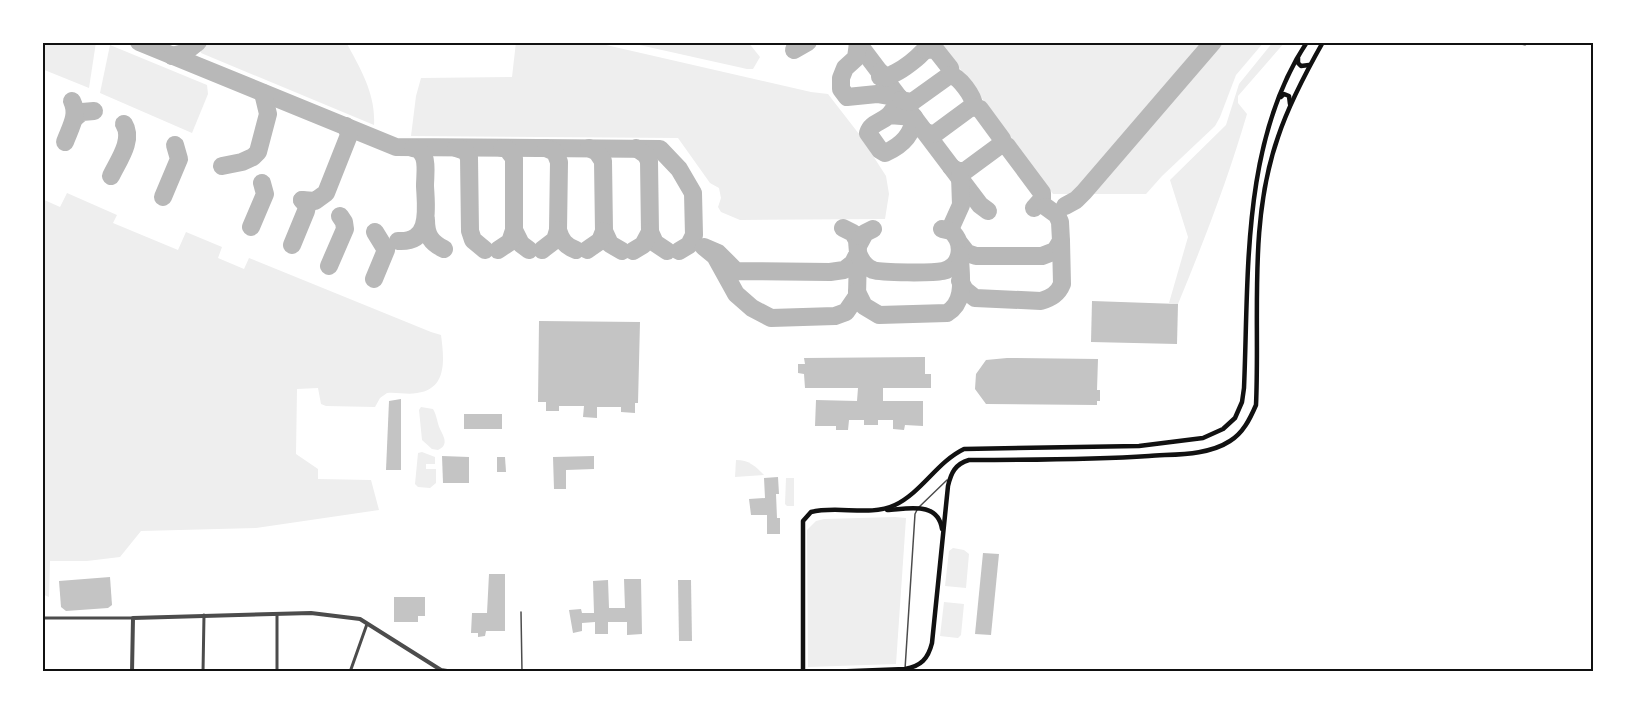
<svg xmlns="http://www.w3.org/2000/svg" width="1635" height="714" viewBox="0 0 1635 714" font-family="Manrope,sans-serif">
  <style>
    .green { fill: #eee }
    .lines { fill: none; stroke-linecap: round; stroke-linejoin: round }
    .taxiway { stroke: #b8b8b8; stroke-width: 18 }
    .building { fill: #c4c4c4 }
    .service { stroke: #4c4c4c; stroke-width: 1.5 }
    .minor { stroke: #4c4c4c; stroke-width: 3 }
    .tertiary { stroke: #4c4c4c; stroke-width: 4 }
    .primary { stroke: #111; stroke-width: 4.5 }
    .neatline { fill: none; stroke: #111; stroke-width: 2 }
  </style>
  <rect width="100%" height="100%" fill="#fff"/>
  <!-- green -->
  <g class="green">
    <path d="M42 42H96L89 88 42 69Z"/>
    <path d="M210 42H346C360 68 376 94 374 125L201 53 200 49Z"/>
    <path d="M516 42H593L811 92 828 94 859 134 886 176 889 194 885 219 740 220 721 212 718 207 721 198 719 188 710 183 678 138 411 136 416 96 421 78 512 77Z"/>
    <path d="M626 42H748L760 57 753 69H747Z"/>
    <path d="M940 42H1201L1074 194H1053Z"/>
    <path d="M1222 42H1264L1236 75 1220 117 1215 126 1162 176 1146 194H1092Z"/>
    <path d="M1273 42H1285L1238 96V103L1247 114C1228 179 1204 241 1178 304L1169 303 1188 237 1170 180 1226 125 1239 84Z"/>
    <path d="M110 45 207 85 208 94 192 133 100 93Z"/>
    <path d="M67 193 117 215 113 223 178 250 186 232 222 247 218 258 244 269 249 258 431 332 441 335C444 358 448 389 417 393 407 395 397 392 387 393L380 398 375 407 326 406 321 404 318 388 297 389 296 454 318 469V479L371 480 379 510 256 528 141 531 120 557 87 561H50L49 597 42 594V199L60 207Z"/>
    <path d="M421 407 433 409C437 416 437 422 440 429 444 437 449 445 438 450L432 449 422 440 419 410Z"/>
    <path d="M422 452 435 457V464H426V469H436V483L430 488 418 487 415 484 418 453Z"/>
    <path d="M736 460C749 460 755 466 764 475L735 477Z"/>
    <path d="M786 478H794V506H787L785 504Z"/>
    <path d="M895 517 906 518 896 664 808 667 807 530 816 521 824 519Z"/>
    <path d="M953 548 964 550 969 554 966 588 945 586 949 551Z"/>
    <path d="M944 602 964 604 961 635 958 638 940 636Z"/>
  </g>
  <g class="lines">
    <!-- taxiway -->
    <g class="taxiway">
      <path d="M139 42 396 147 660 149 679 169 693 193 694 235 689 245 679 251"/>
      <path d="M857 42 980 205 988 211"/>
      <path d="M858 43 856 58 845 68 841 78V89L847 97 877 94 900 98C896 105 893 112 888 116 880 123 871 123 868 133L880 150 885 153C901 146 913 135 914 117L889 115"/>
      <path d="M794 50 808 42"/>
      <path d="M172 56 184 53 198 42"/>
      <path d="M880 77V72L885 76C895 77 928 52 929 42"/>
      <path d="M901 100 912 102 951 74 950 68 935 49 926 50"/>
      <path d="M75 118 82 112 94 111"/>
      <path d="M924 131 930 134 936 133 974 105C973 96 960 77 950 75"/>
      <path d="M65 142C70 128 79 115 72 101"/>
      <path d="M1002 146H1007L1042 193V199L1034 208"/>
      <path d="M456 148 465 151 469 157 470 231 473 240 485 250"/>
      <path d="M546 148 555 152 559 162 558 230C561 240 565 246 576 250"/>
      <path d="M589 148 597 152 603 161 604 231 610 244 622 251"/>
      <path d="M636 148 646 155 649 161 650 232 655 243 667 251"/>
      <path d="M222 166 242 162 253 157 258 152 268 114 263 93"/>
      <path d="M951 167 958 171H965L1003 143 1002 139 980 109 973 107"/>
      <path d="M111 176C118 161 134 140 124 124"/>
      <path d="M163 197 179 159 175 145"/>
      <path d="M302 200 315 201 326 193 349 135 346 126"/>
      <path d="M1065 206 1076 200 1084 192 1213 42"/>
      <path d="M426 220C426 235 431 243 444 249"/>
      <path d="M952 225 961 205 960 176"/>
      <path d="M251 227 265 194 262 183"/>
      <path d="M843 228 853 233 857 240 858 253 853 263 844 270 830 272 736 271 718 253 704 247 715 256 736 294 752 308 771 318 835 316 846 312 857 296 858 253"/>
      <path d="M514 230 521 244 529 250"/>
      <path d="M398 241C432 243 426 208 425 186 425 177 427 165 424 157 421 151 419 149 413 148"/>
      <path d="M960 244 967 253 976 256H1042L1055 251 1061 241 1060 222 1057 215 1046 207"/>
      <path d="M292 245 306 211 307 206 302 200"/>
      <path d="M858 246 865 233 873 229"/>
      <path d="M498 250 510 242 514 230V158L507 149 502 148"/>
      <path d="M542 250 555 240 558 230"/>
      <path d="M587 250 600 241 604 231"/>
      <path d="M633 251 643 245 650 232"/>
      <path d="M858 253C861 261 865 267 873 270 882 273 933 273 943 271 962 267 965 243 951 231L942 229"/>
      <path d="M329 266 345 229 344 222 340 216"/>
      <path d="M374 279 386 250 375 232"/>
      <path d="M960 281 965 290 975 298 1041 301C1051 298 1058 294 1062 284L1061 241"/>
      <path d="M857 292 864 306 879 315 947 313C967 301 960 275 960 255"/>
    </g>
  </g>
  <!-- building -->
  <g class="building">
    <path d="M1092 301 1178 304 1177 344 1091 342Z"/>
    <path d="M539 321 640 322 638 403H635V413L621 412V407H597V418L583 417 584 406H559V411H546V402H538Z"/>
    <path d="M925 357V374H931V388H883V401H923V426L905 425 904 430 893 429V420H878V425H864V420H849L848 430H836V426H815L816 400 857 401 858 388H805L804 374 798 373V364H805L804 358Z"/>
    <path d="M1007 358 1098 359 1097 390H1100V401H1097V405L986 404 975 389 976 374 986 360Z"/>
    <path d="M401 399V470H386L389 401Z"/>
    <rect x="464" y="414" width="38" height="15"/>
    <path d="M442 456 469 457V483H443Z"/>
    <path d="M594 456V469L566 470V489H554L553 457Z"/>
    <path d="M497 457H505L506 472H497Z"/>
    <path d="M778 477 779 494H776L777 518H780V534H767V515H751L749 499 765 498 764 478Z"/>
    <path d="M983 553 999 554 991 635 975 634Z"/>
    <path d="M489 574H505V631H486L485 636 478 637V633H471L472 613H487Z"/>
    <path d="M110 577 112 605 108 608 66 611 61 607 59 581Z"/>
    <path d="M624 579H641L642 634 627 635V622H608V634H595V622L582 623V631L573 633 569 610 581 609 582 613H594L593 581 608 580 609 608H625Z"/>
    <path d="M678 580H691L692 641H679Z"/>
    <path d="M394 597H425V616H418V622H394Z"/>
  </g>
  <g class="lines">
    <!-- service -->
    <g class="service">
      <path d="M521 612 522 672"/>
      <path d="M905 669 915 514 918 508 947 480"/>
    </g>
    <!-- minor -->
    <g class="minor">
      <path d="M1515 42 1525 44"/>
      <path d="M42 618H133"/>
      <path d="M203 672 204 615"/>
      <path d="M277 672V614"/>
      <path d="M350 672 367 624"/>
    </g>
    <!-- tertiary -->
    <path class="tertiary" d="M132 672 133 618 311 613 360 619 441 670 453 672"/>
    <!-- primary -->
    <g class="primary">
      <path d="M1298 58V63L1301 66 1309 65"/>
      <path d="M1281 97 1284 94 1289 96 1290 104"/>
      <path d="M887 510C908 509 938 501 942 529"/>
      <path d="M803 672V521L811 512C838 505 869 517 895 505 922 492 937 462 964 449L1139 446 1203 438 1223 429 1235 418 1242 402 1244 388C1249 274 1241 142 1307 42"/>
      <path d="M827 672 905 669C921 666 928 659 932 643L948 486C951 473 955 464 969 460 1029 460 1089 460 1149 456 1174 454 1207 456 1230 441 1243 433 1250 419 1256 405 1260 317 1248 222 1278 137 1289 104 1306 72 1323 42"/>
    </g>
  </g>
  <!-- border -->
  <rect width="1635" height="714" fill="none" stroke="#ffffff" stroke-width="87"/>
  <rect x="44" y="44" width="1548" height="626" class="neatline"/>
</svg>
